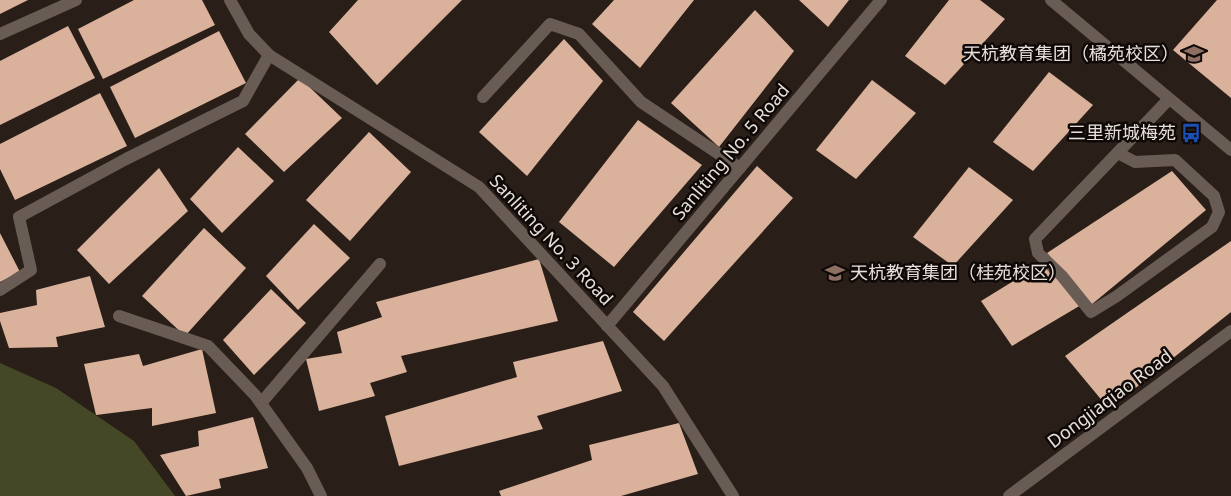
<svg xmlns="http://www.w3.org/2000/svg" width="1231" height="496" viewBox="0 0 1231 496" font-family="'Noto Sans','Noto Sans SC',sans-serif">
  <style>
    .green { fill: #444826 }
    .building { fill: #dab29c }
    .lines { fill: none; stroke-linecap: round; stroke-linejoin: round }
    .minor { stroke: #695c54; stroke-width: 12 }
    .tertiary { stroke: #695c54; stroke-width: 12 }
    .labels { text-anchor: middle; stroke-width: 5; stroke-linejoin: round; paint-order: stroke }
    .poi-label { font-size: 18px; fill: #e7dfda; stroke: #0e0907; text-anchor: end }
    .street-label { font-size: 18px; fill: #e7dfda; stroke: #0e0907 }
  </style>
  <rect width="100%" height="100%" fill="#2a1e18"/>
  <!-- green -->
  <path class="green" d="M0 363 56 388 134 441 175 496H0Z"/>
  <!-- building -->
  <g class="building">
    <path d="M0 0H28L0 14Z"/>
    <path d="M134 0H202L215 25 103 79 78 29Z"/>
    <path d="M358 0H462L377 85 329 32Z"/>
    <path d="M614 0H694L640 68 592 24Z"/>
    <path d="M799 0H849L828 27Z"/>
    <path d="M949 0H980L1005 19 945 85 905 56Z"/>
    <path d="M1217 0H1231V98L1173 50Z"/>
    <path d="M755 10 794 51 719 147 671 103Z"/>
    <path d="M68 26 95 78 0 125V61Z"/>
    <path d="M219 31 246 83 135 138 110 87Z"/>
    <path d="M564 39 603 81 527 176 479 132Z"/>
    <path d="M1049 72 1093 105 1033 171 993 142Z"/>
    <path d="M300 78 342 118 284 172 245 134Z"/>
    <path d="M872 80 916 113 856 179 816 150Z"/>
    <path d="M100 93 127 146 15 200 0 169V144Z"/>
    <path d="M638 120 702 165 614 267 559 222Z"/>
    <path d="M369 132 411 172 350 241 306 200Z"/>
    <path d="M238 147 274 181 222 233 190 199Z"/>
    <path d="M757 166 793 198 664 341 633 312Z"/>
    <path d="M969 167 1013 200 953 266 913 237Z"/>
    <path d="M159 168 188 211 109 284 77 250Z"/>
    <path d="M1172 171 1206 210 1091 305 1047 253Z"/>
    <path d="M314 224 350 258 298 310 266 276Z"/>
    <path d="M204 228 246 268 185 336 142 296Z"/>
    <path d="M0 233 20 272 0 282Z"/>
    <path d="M1231 241V312L1109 409 1065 356Z"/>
    <path d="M539 259 558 321 401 356 407 372 370 383 375 396 319 411 306 359 342 353 337 332 382 317 376 302Z"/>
    <path d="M1046 261 1081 305 1012 346 981 301Z"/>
    <path d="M90 276 105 327 56 337 58 347 9 348 0 321V313L37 305 36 290Z"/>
    <path d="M271 289 306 323 254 375 223 340Z"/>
    <path d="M603 341 622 391 537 416 543 429 399 466 385 416 517 377 513 362Z"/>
    <path d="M202 349 216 413 152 426V408L96 415 84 364 139 354 143 366Z"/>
    <path d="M253 417 268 468 219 479 221 488 186 496 160 455 199 446 198 431Z"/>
    <path d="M679 423 698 474 621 496H501L499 491 592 460 589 445Z"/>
  </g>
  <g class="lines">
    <!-- minor -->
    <g class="minor">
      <path d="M230 0 249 34 269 55 479 187 663 386 733 496"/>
      <path d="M1051 0 1231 150"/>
      <path d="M0 34 76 0"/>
      <path d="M483 97 550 24 579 34 641 102 740 168"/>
      <path d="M1118 153 1135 162 1175 160 1214 196 1219 212 1212 227 1117 296 1091 312 1062 276 1038 253 1035 239 1169 99"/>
      <path d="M0 290 31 270 19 217 126 159 243 101 269 55"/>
      <path d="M119 316 208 346 255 395 307 468 321 496"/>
      <path d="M607 326 881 0"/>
      <path d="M261 403 380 264"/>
    </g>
    <!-- tertiary -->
    <path class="tertiary" d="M1009 496 1231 331"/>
  </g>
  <!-- icons -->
  <defs>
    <symbol id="school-bare" viewBox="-9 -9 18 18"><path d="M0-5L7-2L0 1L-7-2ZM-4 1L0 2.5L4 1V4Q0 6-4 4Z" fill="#8d6e63" stroke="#0e0907" stroke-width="2.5" paint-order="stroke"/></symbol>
    <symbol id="bus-bare" viewBox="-9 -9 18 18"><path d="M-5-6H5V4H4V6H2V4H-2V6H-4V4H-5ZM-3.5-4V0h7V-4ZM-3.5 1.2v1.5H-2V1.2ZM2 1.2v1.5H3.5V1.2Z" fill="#1a4fb4" stroke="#0e0907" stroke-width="2.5" paint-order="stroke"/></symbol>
  </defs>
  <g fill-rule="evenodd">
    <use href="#school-bare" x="1180" y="40" width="28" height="28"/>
    <use href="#bus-bare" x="1177" y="119" width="28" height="28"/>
    <use href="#school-bare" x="821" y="259" width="28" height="28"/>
  </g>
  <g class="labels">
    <!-- poi labels -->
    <g class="poi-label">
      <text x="1179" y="60">天杭教育集团（橘苑校区）</text>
      <text x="1176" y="139">三里新城梅苑</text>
      <text x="850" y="279" text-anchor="start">天杭教育集团（桂苑校区）</text>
    </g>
    <!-- street labels -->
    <g class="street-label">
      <text transform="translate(731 152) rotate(-50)" y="6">Sanliting No. 5 Road</text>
      <text transform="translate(551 240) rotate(47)" y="6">Sanliting No. 3 Road</text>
      <text transform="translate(1110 399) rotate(-37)" y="6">Dongjiaqiao Road</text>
    </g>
  </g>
</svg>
